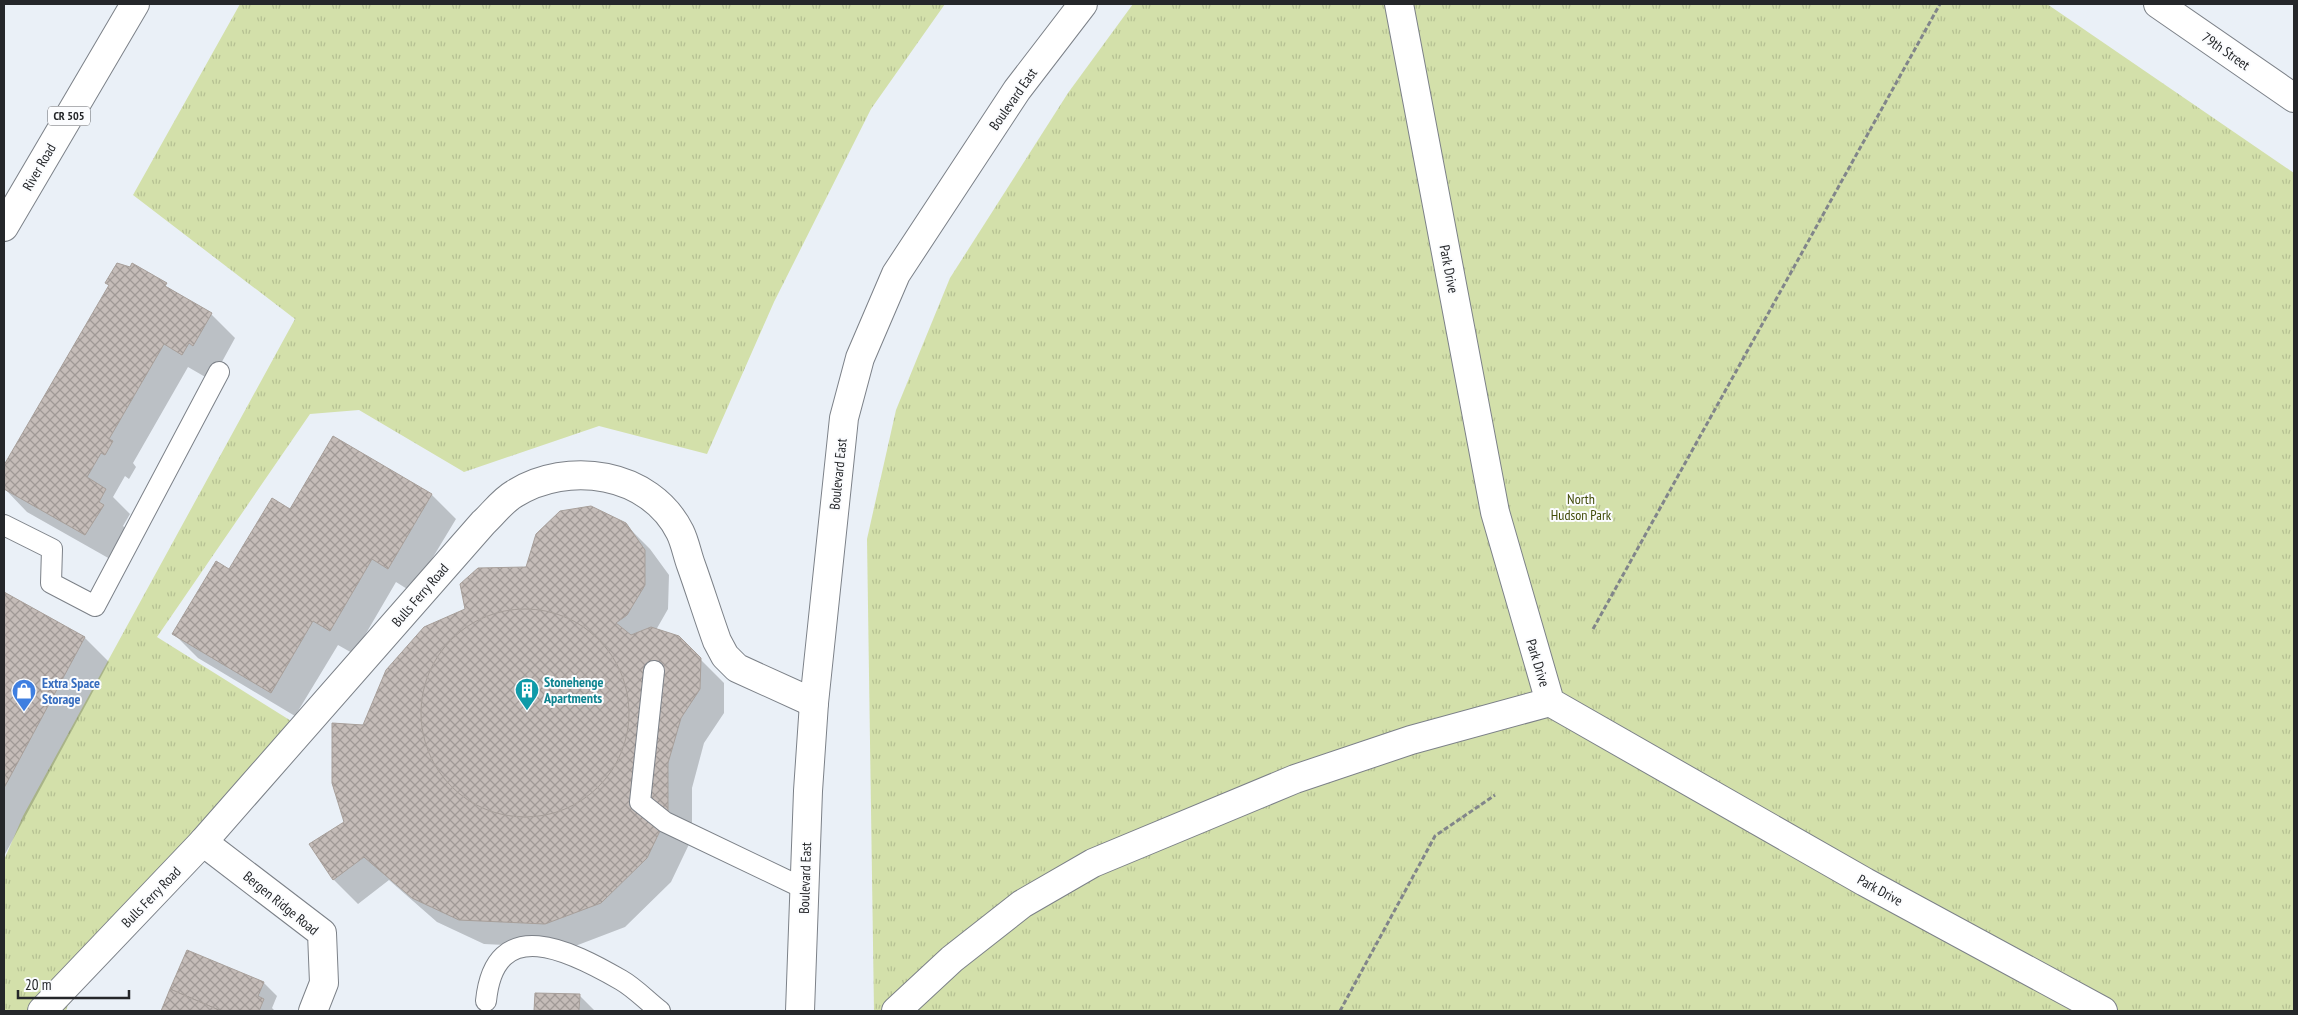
<svg xmlns="http://www.w3.org/2000/svg" width="2298" height="1015" viewBox="0 0 2298 1015" font-family="'PT Sans Narrow',sans-serif">
  <style>
    .park { fill: url(#park-tufts) }
    .shadow { fill: #0003 }
    .building { fill: url(#building-cross-hatch); stroke: #a79f9a }
    .lines { fill: none; stroke-linecap: round; stroke-linejoin: round }
    .service-casing { stroke: #7c8188; stroke-width: 22 }
    .minor-casing { stroke: #7c8188; stroke-width: 30 }
    .tertiary-casing { stroke: #7c8188; stroke-width: 30 }
    .primary-casing { stroke: #7c8188; stroke-width: 30 }
    .path { stroke: #81858a; stroke-width: 3; stroke-dasharray: 5 2.5; stroke-linecap: butt }
    .service { stroke: #fff; stroke-width: 20 }
    .minor { stroke: #fff; stroke-width: 28 }
    .tertiary { stroke: #fff; stroke-width: 28 }
    .primary { stroke: #fff; stroke-width: 28 }
    .labels { text-anchor: middle; stroke-width: 4; stroke-linejoin: round; paint-order: stroke }
    .shield { fill: #fbfcfe; stroke: #65676a; stroke-width: 1 }
    .shield-label { font-size: 12px; font-weight: bold; fill: #25272a }
    .street-label { font-size: 14px; fill: #25272a; stroke: #fbfcfe }
    .park-label { font-size: 14px; fill: #414b08; stroke: #fbfcfe }
    .culture-label { font-size: 14px; font-weight: bold; fill: #0d838f; stroke: #fbfcfe; text-anchor: start }
    .shop-label { font-size: 14px; font-weight: bold; fill: #366cbe; stroke: #fbfcfe; text-anchor: start }
  </style>
  <defs>
    <pattern id="park-tufts" width="24" height="20" patternUnits="userSpaceOnUse" patternTransform="scale(1.25)"><rect width="24" height="20" fill="#d3e0aa"/><path d="M3 7l-1-3M5 7V3M7 7l1-3M15 17l-1-3M17 17v-4M19 17l1-3" fill="none" stroke="#b5c092"/></pattern>
    <pattern id="building-cross-hatch" width="8" height="8" patternUnits="userSpaceOnUse" patternTransform="scale(1.25)"><rect width="8" height="8" fill="#c5bcb8"/><path d="M0 0l8 8M0 8l8-8" fill="none" stroke="#a09996"/></pattern>
  </defs>
  <rect width="100%" height="100%" fill="#eaf0f7"/>
  <!-- park -->
  <g class="park">
    <path d="M240 4H945L871 109 774 302 707 454 599 426 464 472 359 410 310 414 157 637 304 729 68 1005 66 1011H4V860L23 816 295 319 133 195Z"/>
    <path d="M1133 4H2047L2294 173V1011H874L867 539 896 410 950 278 1068 93Z"/>
  </g>
  <!-- shadow -->
  <g class="shadow">
    <path d="M132 265 211 314 235 338 218 369 207 378 188 367 133 463 136 467 129 479 125 476 113 497 130 514 123 526 127 530 110 559 27 512 4 488V467L110 285Z"/>
    <path d="M333 438 432 495 456 519 412 592 396 582 354 654 338 645 295 716 198 658 174 634 230 571 290 511Z"/>
    <path d="M625 524 650 549 669 575 668 609 656 630 678 637 724 683V713L704 743 692 788V838L671 882 625 927 570 948 484 944 437 922 389 880 358 904 334 880 311 844 345 823 364 726 467 609 527 568Z"/>
    <path d="M4 594 85 638 109 662 4 856Z"/>
    <path d="M188 951 264 983 277 996 272 1008 275 1011H163Z"/>
    <path d="M536 994 579 995 595 1011H535Z"/>
  </g>
  <!-- building -->
  <g class="building">
    <path d="M117 263 130 267 132 263 167 283 165 286 212 313 193 346 189 343 182 355 164 344 109 439 113 441 105 455 101 453 87 477 106 489 99 502 104 505 85 535 4 489V465L109 285 105 283Z"/>
    <path d="M333 436 432 494 388 569 372 559 330 631 313 621 271 693 172 634 216 561 229 569 272 498 290 509Z"/>
    <path d="M591 506 626 523 645 550V585L627 615 616 623 631 635 651 627 679 636 701 658 700 689 681 718 668 763V814L647 858 601 903 545 924 459 920 412 898 364 857 333 880 309 844 344 822 332 783V723L363 725 386 670 424 627 465 609 460 584 478 568 526 567 536 534 560 511Z"/>
    <path d="M4 592 85 637 4 788Z"/>
    <circle cx="525" cy="713" r="104"/>
    <path d="M187 950 264 982 258 996 264 999 259 1011H221L170 989Z"/>
    <path d="M170 989 221 1011H161Z"/>
    <path d="M535 993 580 994 579 1011H534Z"/>
  </g>
  <g class="lines">
    <defs>
      <g id="service">
        <path d="M4 525 52 549 51 583 95 606 219 372"/>
        <path d="M654 671 640 802 665 822 805 889"/>
        <path d="M486 1001C495 912 571 951 621 980 635 988 647 1001 660 1011"/>
      </g>
      <g id="minor">
        <path d="M1399 4 1495 512 1550 702 1865 882 2103 1011"/>
        <path d="M203 842 322 933 324 983 313 1011"/>
        <path d="M896 1011 952 959 1022 904 1093 863 1295 779 1411 740 1550 702"/>
      </g>
      <g id="tertiary">
        <path d="M2158 4 2294 98"/>
        <path d="M42 1011 203 842 483 523C493 514 502 501 514 494 568 460 650 472 680 532 685 542 687 554 691 565 700 590 708 616 717 641L725 656 737 668 814 703"/>
      </g>
      <g id="primary">
        <path d="M4 227 135 4"/>
        <path d="M800 1011 808 791 814 703 844 418 860 358 896 274 1017 90 1083 4"/>
      </g>
    </defs>
    <!-- service casing -->
    <use href="#service" class="service-casing"/>
    <!-- minor casing -->
    <use href="#minor" class="minor-casing"/>
    <!-- tertiary casing -->
    <use href="#tertiary" class="tertiary-casing"/>
    <!-- primary casing -->
    <use href="#primary" class="primary-casing"/>
    <!-- path -->
    <g class="path">
      <path d="M1593 629 1940 4"/>
      <path d="M1340 1011 1435 836 1495 795"/>
    </g>
    <!-- service -->
    <use href="#service" class="service"/>
    <!-- minor -->
    <use href="#minor" class="minor"/>
    <!-- tertiary -->
    <use href="#tertiary" class="tertiary"/>
    <!-- primary -->
    <use href="#primary" class="primary"/>
  </g>
  <!-- icons -->
  <defs>
    <symbol id="building-pin" viewBox="-11 -11 22 30"><path d="M0 17L-7.5 6A9.5 9.5 0 1 1 7.5 6Z" fill="#0f9aa8" stroke="#fbfcfe"/><path d="M-4-6H4V6H1V3H-1V6H-4ZM-2.5-4.3h1.7v1.8h-1.7ZM.8-4.3h1.7v1.8H.8ZM-2.5-1h1.7V.8h-1.7ZM.8-1h1.7V.8H.8Z" fill="#fff"/></symbol>
    <symbol id="shop-pin" viewBox="-11 -11 22 30"><path d="M0 17L-7.5 6A9.5 9.5 0 1 1 7.5 6Z" fill="#3f7fe0" stroke="#fbfcfe"/><path d="M-5-2.5h2.3a2.7 3.5 0 0 1 5.4 0H5L5.5 6h-11ZM-1.5-2.5h3a1.5 2.3 0 0 0-3 0Z" fill="#fff"/></symbol>
  </defs>
  <g fill-rule="evenodd">
    <use href="#building-pin" x="513" y="676" width="28" height="38"/>
    <use href="#shop-pin" x="10" y="677" width="28" height="38"/>
  </g>
  <g class="labels">
    <!-- shield labels -->
    <rect class="shield" x="48" y="106.5" width="42" height="19" rx="4"/>
    <g class="shield-label">
      <text x="69" y="120">CR 505</text>
    </g>
    <!-- street labels -->
    <g class="street-label">
      <text transform="translate(2226 51) rotate(35)" y="5">79th Street</text>
      <text transform="translate(1013 99) rotate(-55)" y="5">Boulevard East</text>
      <text transform="translate(39 167) rotate(-60)" y="5">River Road</text>
      <text transform="translate(1449 269) rotate(79)" y="5">Park Drive</text>
      <text transform="translate(838 474) rotate(-84)" y="5">Boulevard East</text>
      <text transform="translate(420 595) rotate(-49)" y="5">Bulls Ferry Road</text>
      <text transform="translate(1538 663) rotate(73)" y="5">Park Drive</text>
      <text transform="translate(805 878) rotate(-88)" y="5">Boulevard East</text>
      <text transform="translate(1880 890) rotate(29)" y="5">Park Drive</text>
      <text transform="translate(151 897) rotate(-46)" y="5">Bulls Ferry Road</text>
      <text transform="translate(281 903) rotate(39)" y="5">Bergen Ridge Road</text>
    </g>
    <!-- park labels -->
    <g class="park-label">
      <text x="1581" y="504">North<tspan x="1581" dy="16">Hudson Park</tspan></text>
    </g>
    <!-- culture labels -->
    <g class="culture-label">
      <text x="544" y="687">Stonehenge<tspan x="544" dy="16">Apartments</tspan></text>
    </g>
    <!-- shop labels -->
    <g class="shop-label">
      <text x="42" y="688">Extra Space<tspan x="42" dy="16">Storage</tspan></text>
    </g>
  </g>
  <!-- border -->
  <rect width="2298" height="1015" fill="none" stroke="#25272a" stroke-width="10"/>
  <!-- scale -->
  <path d="M18 990v8h111v-8" fill="none" stroke="#25272a" stroke-width="2.5"/>
  <text x="25" y="990" font-size="15" fill="#25272a" stroke="#fbfcfe" stroke-width="4" paint-order="stroke">20 m</text>
</svg>
